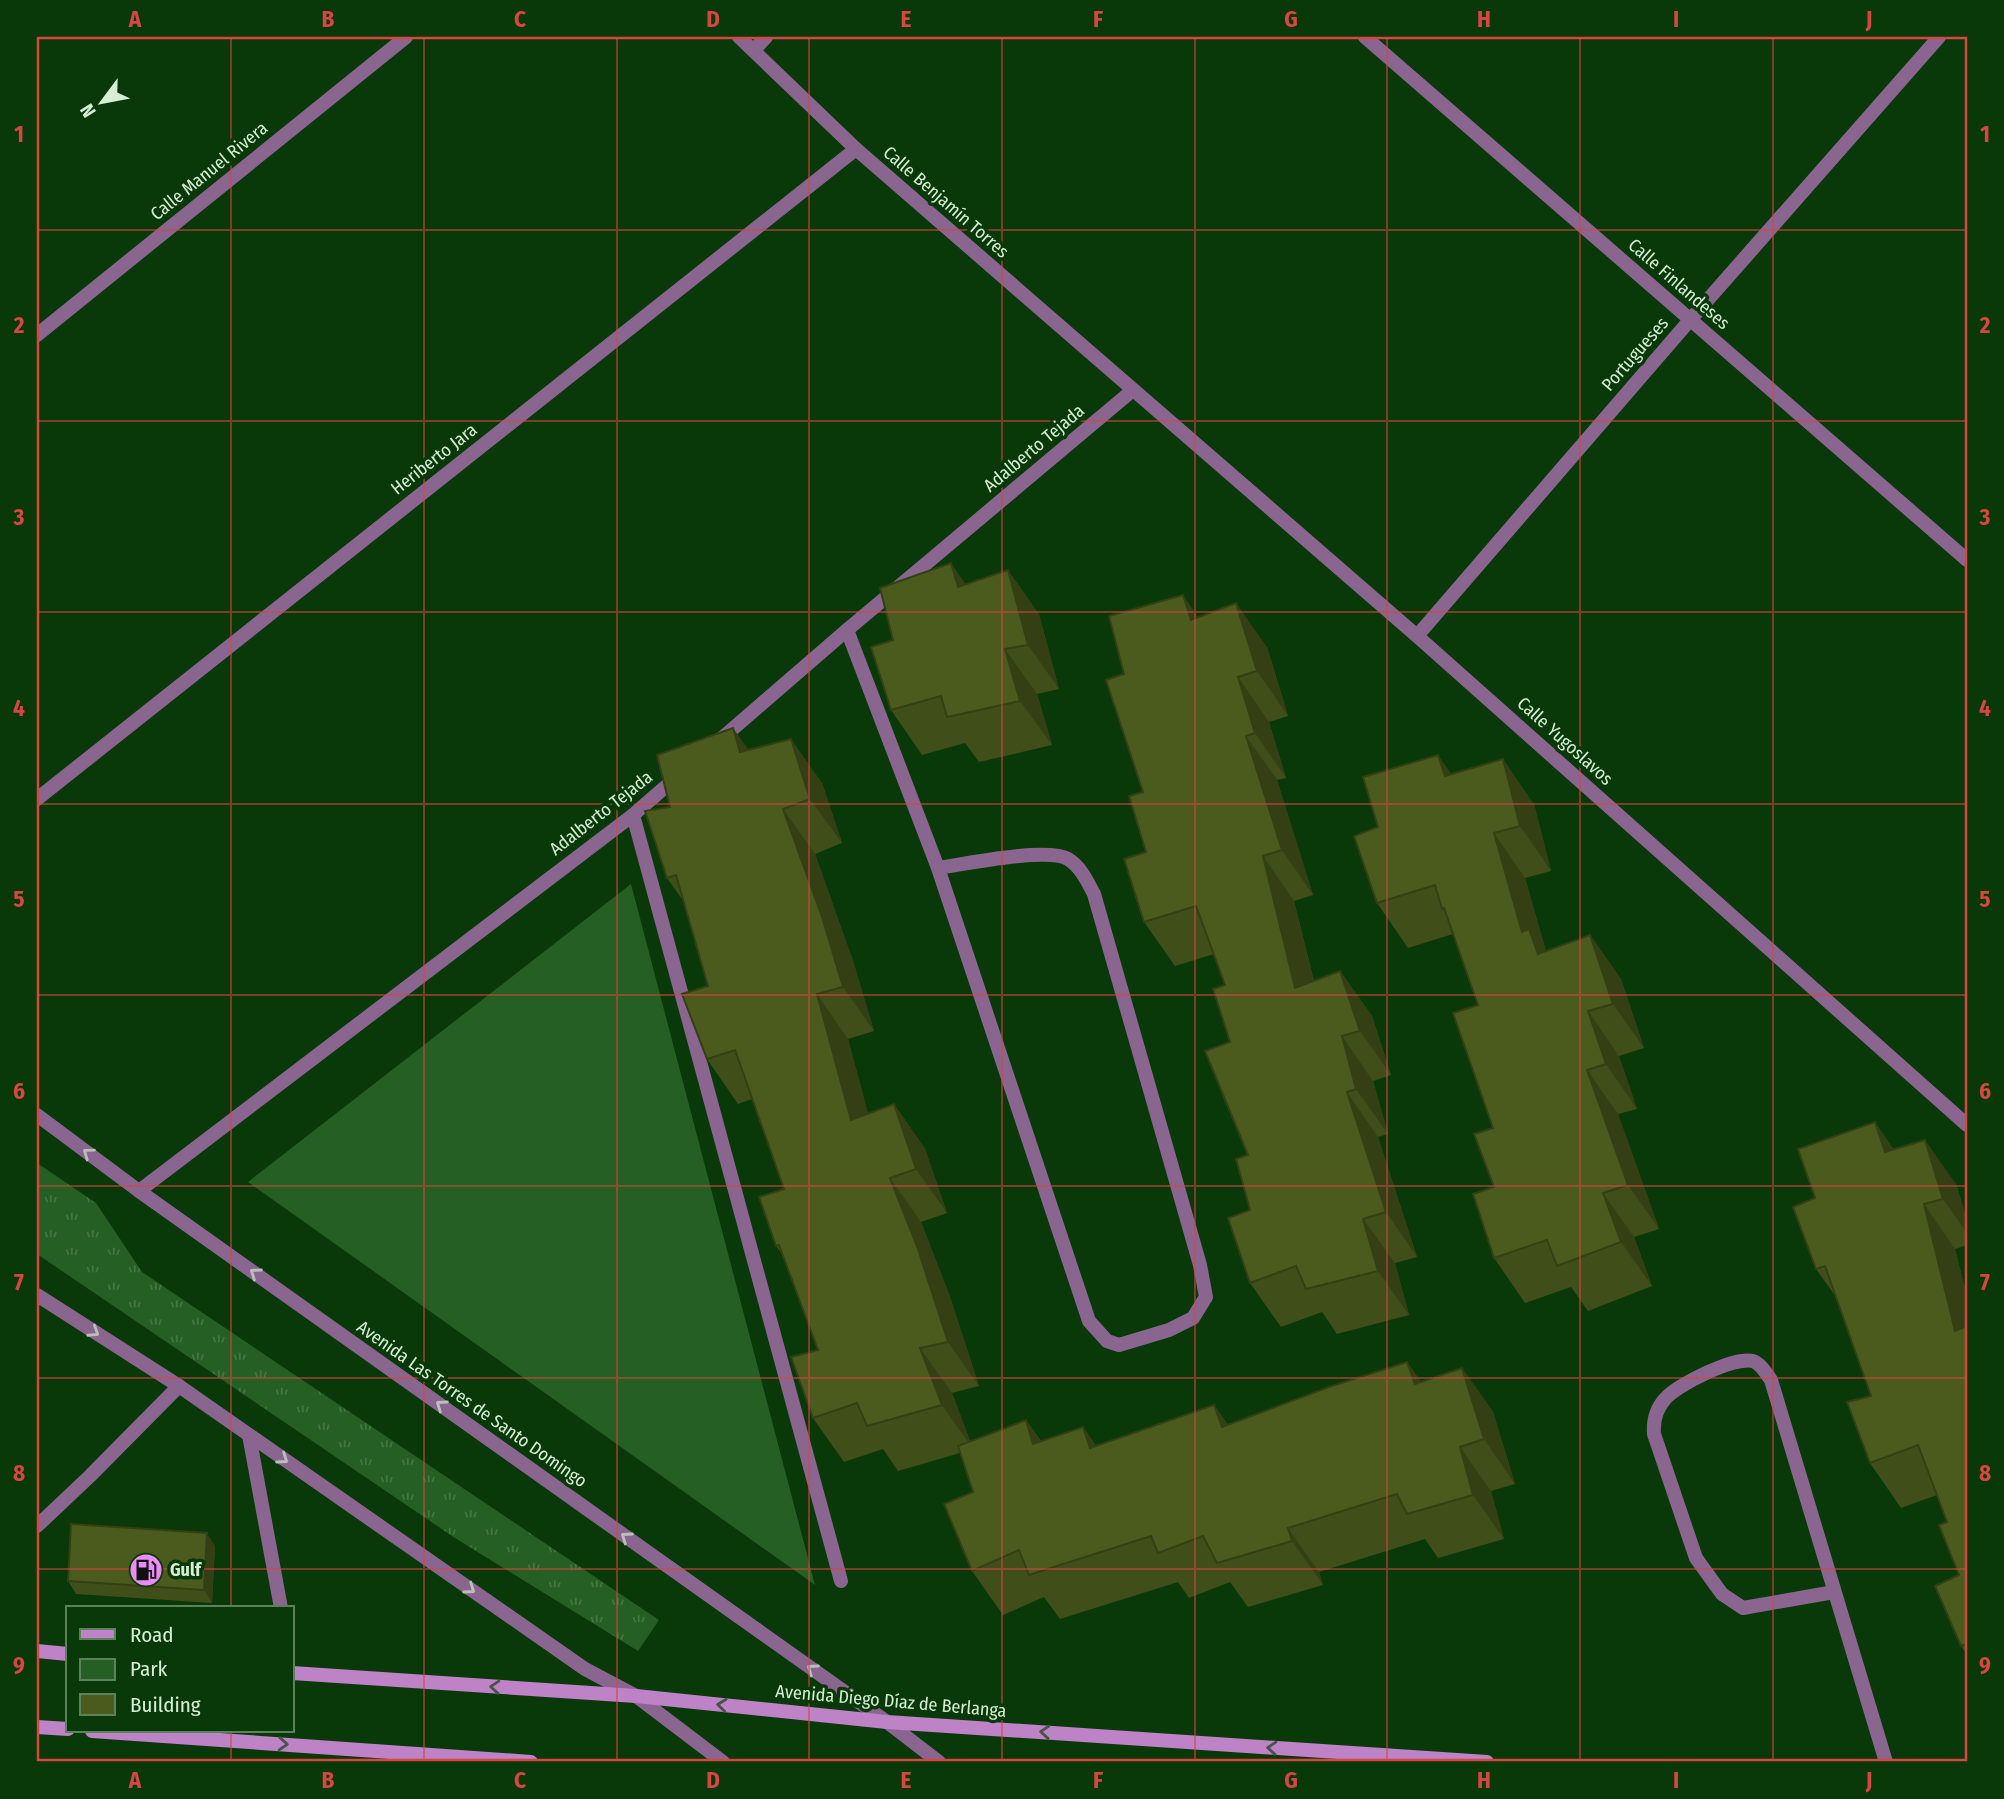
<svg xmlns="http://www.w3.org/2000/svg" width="2004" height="1799" viewBox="0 0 2004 1799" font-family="'Fira Sans Condensed',sans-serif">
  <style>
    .grass { fill: url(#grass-tufts) }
    .park { fill: #255f23 }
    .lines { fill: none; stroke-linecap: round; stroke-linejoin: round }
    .service { stroke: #8a658f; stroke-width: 14 }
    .minor { stroke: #8a658f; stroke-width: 14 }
    .tertiary { stroke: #8a658f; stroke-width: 14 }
    .secondary { stroke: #be82c6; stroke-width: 14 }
    .wall { fill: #404e19 }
    .shaded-wall { fill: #344014 }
    .building { fill: #4a5b1d; stroke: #344014; stroke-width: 2 }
    .oneway { stroke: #bbbfbc }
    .oneway2 { stroke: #48534b }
    .grid { fill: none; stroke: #d64642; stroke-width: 2; stroke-opacity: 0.55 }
    .labels { text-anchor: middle; stroke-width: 7; stroke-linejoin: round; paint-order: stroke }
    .street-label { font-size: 18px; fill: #d6efd4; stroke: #093909 }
    .poi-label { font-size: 18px; font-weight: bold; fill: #d6efd4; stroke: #093909; text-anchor: start }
    .neatline { fill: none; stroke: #d64642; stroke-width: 2.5 }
    .grid-label { font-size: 23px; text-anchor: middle; font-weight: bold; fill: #d64642 }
  </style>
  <defs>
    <pattern id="grass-tufts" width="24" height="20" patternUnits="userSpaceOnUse" patternTransform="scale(1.75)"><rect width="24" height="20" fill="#255f23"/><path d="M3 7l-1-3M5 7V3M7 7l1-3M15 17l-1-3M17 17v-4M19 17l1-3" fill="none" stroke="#447642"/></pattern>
  </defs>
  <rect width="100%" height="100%" fill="#093909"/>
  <!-- grass -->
  <path class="grass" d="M37 1163 96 1203 142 1272 659 1620 638 1651 455 1538 37 1254Z"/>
  <!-- park -->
  <path class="park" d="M631 884 815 1585 248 1182Z"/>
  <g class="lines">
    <!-- service -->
    <g class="service">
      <path d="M847 630 938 868 1089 1321 1107 1341 1119 1345 1169 1330 1193 1318 1206 1297 1200 1265 1094 894C1087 881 1081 867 1068 859 1048 847 964 864 938 868"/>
      <path d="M633 815 841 1581"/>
      <path d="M249 1435 281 1608"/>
      <path d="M37 1526 90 1476 179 1386"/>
      <path d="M1834 1592 1743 1608 1722 1594 1696 1558 1654 1434C1653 1421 1656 1409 1665 1399 1676 1385 1735 1356 1753 1361 1761 1364 1766 1373 1771 1380L1886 1762"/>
    </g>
    <!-- minor -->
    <g class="minor">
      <path d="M739 37 856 149 1417 636 1967 1125"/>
      <path d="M1365 37 1967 560"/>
      <path d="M754 50 766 37"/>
      <path d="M37 335 406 37"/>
      <path d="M1417 636 1690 320 1939 37"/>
      <path d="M721 739 847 630 1133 390"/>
      <path d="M37 799 856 149"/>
      <path d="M139 1191 633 815 679 775"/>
    </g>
    <!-- tertiary -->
    <g class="tertiary">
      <path d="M37 1115 139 1191 887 1722 939 1762"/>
      <path d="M37 1295 179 1386 585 1669 636 1696 723 1762"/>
    </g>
    <!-- secondary -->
    <g class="secondary">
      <path d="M37 1651 68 1654"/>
      <path d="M292 1673 636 1696 887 1722 1487 1762"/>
      <path d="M37 1727 68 1729"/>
      <path d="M92 1731 531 1762"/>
    </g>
  </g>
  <!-- wall -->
  <g class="wall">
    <path d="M965 584 1039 614 1059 689 1037 694 1052 745 979 762 965 743 922 755 891 710 893 640Z"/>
    <path d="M1199 617 1267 647 1288 716 1269 722 1286 778 1277 780 1313 895 1294 901 1314 981 1340 971 1372 1016 1391 1075 1373 1081 1388 1134 1378 1137 1417 1257 1395 1263 1409 1315 1337 1334 1322 1312 1281 1327 1250 1283V1210L1248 1155 1230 1042 1225 985 1214 954 1175 966 1144 922 1146 852 1143 792 1124 674Z"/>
    <path d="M748 750 822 783 842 843 815 854 853 961 874 1031 848 1039 868 1114 894 1104 925 1149 947 1213 921 1222 949 1294 979 1386 952 1393 970 1441 1026 1420 1041 1441 1083 1427 1096 1446 1214 1405 1228 1425 1407 1362 1421 1382 1462 1368 1493 1412 1515 1484 1491 1491 1504 1539 1438 1558 1425 1539 1319 1572 1323 1585 1248 1607 1230 1582 1189 1598 1178 1582 1060 1619 1044 1597 1003 1615 972 1571 973 1492 960 1453 898 1471 883 1449 844 1462 813 1418 818 1350 783 1255 776 1246 784 1189 752 1099 738 1104 707 1059 708 986 684 902 667 878 670 807Z"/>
    <path d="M1452 774 1534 804 1551 871 1525 878 1546 951 1590 935 1621 979 1644 1048 1619 1056 1637 1109 1618 1114 1659 1229 1634 1237 1652 1286 1588 1311 1571 1287 1525 1303 1494 1258 1493 1128 1478 1005 1453 934 1408 948 1377 903 1378 827Z"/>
    <path d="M1894 1149 1956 1184 1967 1220V1245L1955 1249 1967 1297V1655L1961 1646 1959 1575 1947 1522 1937 1495 1901 1508 1870 1463 1871 1396 1836 1297 1816 1269Z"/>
    <path d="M215 1546 212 1603 76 1594 68 1581Z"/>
  </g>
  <!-- shaded-wall -->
  <g class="shaded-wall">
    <path d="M951 563 982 608 958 587Z"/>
    <path d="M1008 570 1039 614 1059 689 1028 645Z"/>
    <path d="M1183 595 1214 640 1191 620Z"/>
    <path d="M1236 603 1267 647 1288 716 1257 671Z"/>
    <path d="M1005 649 1037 694 1052 745 1020 701Z"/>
    <path d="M1238 677 1269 722 1286 778 1255 733Z"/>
    <path d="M733 728 764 772 740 752Z"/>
    <path d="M1246 736 1277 780 1313 895 1282 850Z"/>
    <path d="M791 739 822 783 842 843 810 799Z"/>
    <path d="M1438 755 1469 799 1445 776Z"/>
    <path d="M1503 759 1534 804 1551 871 1520 826Z"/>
    <path d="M783 809 815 854 853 961 874 1031 843 987Z"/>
    <path d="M1494 833 1525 878 1553 976 1522 932Z"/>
    <path d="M1263 856 1294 901 1326 1033 1295 988Z"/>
    <path d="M1590 935 1621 979 1644 1048 1613 1004Z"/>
    <path d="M1340 971 1372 1016 1391 1075 1360 1031Z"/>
    <path d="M817 994 848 1039 882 1165 851 1120Z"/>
    <path d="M1588 1011 1619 1056 1637 1109 1606 1064Z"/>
    <path d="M1342 1036 1373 1081 1388 1134 1356 1089Z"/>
    <path d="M1587 1070 1618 1114 1659 1229 1628 1185Z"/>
    <path d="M1347 1092 1378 1137 1417 1257 1386 1212Z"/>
    <path d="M894 1104 925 1149 947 1213 916 1169Z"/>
    <path d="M1875 1122 1906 1167 1885 1152Z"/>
    <path d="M1925 1140 1956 1184 1967 1220V1233L1943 1199Z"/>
    <path d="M890 1178 921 1222 949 1294 979 1386 948 1342Z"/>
    <path d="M1603 1193 1634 1237 1652 1286 1621 1242Z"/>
    <path d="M1924 1204 1955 1249 1967 1297V1348L1955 1331Z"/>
    <path d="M1363 1219 1395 1263 1409 1315 1378 1271Z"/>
    <path d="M920 1348 952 1393 973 1449 942 1405Z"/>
    <path d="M1407 1362 1438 1406 1415 1384Z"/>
    <path d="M1462 1368 1493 1412 1515 1484 1484 1439Z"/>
    <path d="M1214 1405 1245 1450 1222 1427Z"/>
    <path d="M1026 1420 1058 1465 1033 1444Z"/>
    <path d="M1083 1427 1114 1471 1090 1448Z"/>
    <path d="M1460 1447 1491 1491 1504 1539 1473 1495Z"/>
    <path d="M1288 1528 1319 1572 1323 1585 1292 1541Z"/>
    <path d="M207 1533 215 1546 212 1603 204 1590Z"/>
  </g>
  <!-- building -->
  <g class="building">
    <path d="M951 563 958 587 1008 570 1028 645 1005 649 1020 701 947 717 941 696 891 710 871 647 893 640 880 588Z"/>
    <path d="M1183 595 1191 620 1236 603 1257 671 1238 677 1255 733 1246 736 1282 850 1263 856 1295 988 1340 971 1360 1031 1342 1036 1356 1089 1347 1092 1386 1212 1363 1219 1378 1271 1306 1289 1296 1266 1250 1283 1228 1218 1250 1210 1236 1159 1248 1155 1205 1051 1230 1042 1213 989 1225 985 1196 906 1144 922 1124 859 1146 852 1129 796 1143 792 1106 680 1124 674 1109 616Z"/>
    <path d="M733 728 740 752 791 739 810 799 783 809 822 917 843 987 817 994 851 1120 894 1104 916 1169 890 1178 918 1249 948 1342 920 1348 942 1405 867 1426 857 1403 813 1418 791 1357 818 1350 779 1245 776 1246 759 1197 784 1189 735 1050 707 1059 682 994 708 986 676 875 667 878 645 811 670 807 657 755Z"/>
    <path d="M1438 755 1445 776 1503 759 1520 826 1494 833 1522 932 1529 929 1538 954 1590 935 1613 1004 1588 1011 1606 1064 1587 1070 1628 1185 1603 1193 1621 1242 1557 1266 1547 1240 1494 1258 1473 1194 1494 1187 1474 1134 1493 1128 1453 1013 1478 1005 1444 908 1442 909 1435 885 1377 903 1354 836 1378 827 1363 777Z"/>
    <path d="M1875 1122 1885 1152 1925 1140 1943 1199 1924 1204 1955 1331 1967 1326V1644L1961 1646 1935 1586 1959 1575 1939 1525 1947 1522 1918 1445 1870 1463 1847 1402 1871 1396 1825 1266 1816 1269 1793 1207 1815 1198 1798 1149Z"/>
    <path d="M1407 1362 1415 1384 1462 1368 1484 1439 1460 1447 1473 1495 1407 1514 1397 1494 1288 1528 1292 1541 1217 1563 1203 1536 1158 1553 1151 1536 1029 1575 1019 1550 972 1571 944 1504 973 1492 958 1446 1026 1420 1033 1444 1083 1427 1090 1448 1214 1405 1222 1427 1329 1387Z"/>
    <path d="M71 1524 207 1533 204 1590 68 1581Z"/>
  </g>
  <!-- one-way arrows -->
  <defs><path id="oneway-chevron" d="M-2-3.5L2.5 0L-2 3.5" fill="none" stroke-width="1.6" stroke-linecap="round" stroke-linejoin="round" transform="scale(1.75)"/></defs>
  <g class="oneway">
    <use href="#oneway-chevron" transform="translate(88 1153) rotate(-144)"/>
    <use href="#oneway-chevron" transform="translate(255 1273) rotate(-145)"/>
    <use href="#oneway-chevron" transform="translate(94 1332) rotate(33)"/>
    <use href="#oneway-chevron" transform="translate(441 1405) rotate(-145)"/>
    <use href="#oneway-chevron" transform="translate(283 1459) rotate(35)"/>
    <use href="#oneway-chevron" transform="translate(626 1537) rotate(-145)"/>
    <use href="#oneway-chevron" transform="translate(470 1589) rotate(35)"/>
    <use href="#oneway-chevron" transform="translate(812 1669) rotate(-145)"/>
  </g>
  <g class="oneway2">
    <use href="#oneway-chevron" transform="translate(495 1687) rotate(-176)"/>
    <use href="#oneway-chevron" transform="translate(722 1705) rotate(-174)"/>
    <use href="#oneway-chevron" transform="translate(1045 1732) rotate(-176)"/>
    <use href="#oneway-chevron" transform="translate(283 1744) rotate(4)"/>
    <use href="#oneway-chevron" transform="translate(1272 1748) rotate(-176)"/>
  </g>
  <!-- grid -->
  <path class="grid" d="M231 37V1608M424 37V1762M617 37V1762M809 37V1762M1002 37V1762M1195 37V1762M1387 37V1762M1580 37V1762M1773 37V1762M37 230H1967M37 421H1967M37 612H1967M37 804H1967M37 995H1967M37 1186H1967M37 1378H1967M37 1569H1967M231 1731V1762"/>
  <!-- icons -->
  <defs>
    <symbol id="fuel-disc" viewBox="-11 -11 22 22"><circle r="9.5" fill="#ed8cf9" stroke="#093909"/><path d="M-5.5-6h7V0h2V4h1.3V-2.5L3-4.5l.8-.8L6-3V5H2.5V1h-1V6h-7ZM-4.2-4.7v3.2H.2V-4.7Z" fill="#111"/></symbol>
  </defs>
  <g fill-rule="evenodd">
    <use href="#fuel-disc" x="127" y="1551" width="38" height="38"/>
  </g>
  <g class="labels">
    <!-- street labels -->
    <g class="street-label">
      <text transform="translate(209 171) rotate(-39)" y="6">Calle Manuel Rivera</text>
      <text transform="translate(946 202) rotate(41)" y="6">Calle Benjamín Torres</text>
      <text transform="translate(1679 284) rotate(41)" y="6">Calle Finlandeses</text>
      <text transform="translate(1635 354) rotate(-49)" y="6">Portugueses</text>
      <text transform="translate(1034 448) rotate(-40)" y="6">Adalberto Tejada</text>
      <text transform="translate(434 459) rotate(-38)" y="6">Heriberto Jara</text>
      <text transform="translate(1565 741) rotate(42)" y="6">Calle Yugoslavos</text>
      <text transform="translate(601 813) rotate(-38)" y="6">Adalberto Tejada</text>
      <text transform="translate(472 1404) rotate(35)" y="6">Avenida Las Torres de Santo Domingo</text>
      <text transform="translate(891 1701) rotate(5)" y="6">Avenida Diego Díaz de Berlanga</text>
    </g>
    <!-- poi labels -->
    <g class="poi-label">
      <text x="170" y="1576">Gulf</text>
    </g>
  </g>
  <!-- border -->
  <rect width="2004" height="1799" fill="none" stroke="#093909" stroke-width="77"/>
  <!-- legend -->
  <rect x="66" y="1606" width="228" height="126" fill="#093909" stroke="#5b825a" stroke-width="2"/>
  <rect x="80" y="1629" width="35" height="10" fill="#be82c6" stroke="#5b825a" stroke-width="2"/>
  <text x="130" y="1642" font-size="21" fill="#d6efd4">Road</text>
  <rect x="80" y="1659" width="35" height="21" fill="#255f23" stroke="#5b825a" stroke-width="2"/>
  <text x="130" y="1676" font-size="21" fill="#d6efd4">Park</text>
  <rect x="80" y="1694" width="35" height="21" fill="#4a5b1d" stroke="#5b825a" stroke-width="2"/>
  <text x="130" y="1712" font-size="21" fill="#d6efd4">Building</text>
  <!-- north arrow -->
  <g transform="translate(102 102) rotate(238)" stroke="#093909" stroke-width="5" paint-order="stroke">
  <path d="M0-5L12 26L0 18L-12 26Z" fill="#d6efd4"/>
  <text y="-10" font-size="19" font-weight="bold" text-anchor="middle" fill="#d6efd4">N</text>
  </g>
  <rect x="38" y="38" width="1928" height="1722" class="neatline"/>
  <g class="grid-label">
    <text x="135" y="27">A</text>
    <text x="328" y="27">B</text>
    <text x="520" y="27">C</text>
    <text x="713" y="27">D</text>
    <text x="906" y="27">E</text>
    <text x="1098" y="27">F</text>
    <text x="1291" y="27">G</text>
    <text x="1484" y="27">H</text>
    <text x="1676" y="27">I</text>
    <text x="1869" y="27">J</text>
    <text x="19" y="142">1</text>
    <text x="1985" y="142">1</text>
    <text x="19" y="333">2</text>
    <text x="1985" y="333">2</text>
    <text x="19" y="525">3</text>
    <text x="1985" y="525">3</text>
    <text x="19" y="716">4</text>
    <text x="1985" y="716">4</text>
    <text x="19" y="907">5</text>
    <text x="1985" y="907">5</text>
    <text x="19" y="1099">6</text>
    <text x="1985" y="1099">6</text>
    <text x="19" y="1290">7</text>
    <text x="1985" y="1290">7</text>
    <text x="19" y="1481">8</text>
    <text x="1985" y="1481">8</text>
    <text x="19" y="1673">9</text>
    <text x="1985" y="1673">9</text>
    <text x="135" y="1788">A</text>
    <text x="328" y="1788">B</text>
    <text x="520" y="1788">C</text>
    <text x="713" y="1788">D</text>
    <text x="906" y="1788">E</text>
    <text x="1098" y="1788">F</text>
    <text x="1291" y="1788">G</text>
    <text x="1484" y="1788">H</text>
    <text x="1676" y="1788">I</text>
    <text x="1869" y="1788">J</text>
  </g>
</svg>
